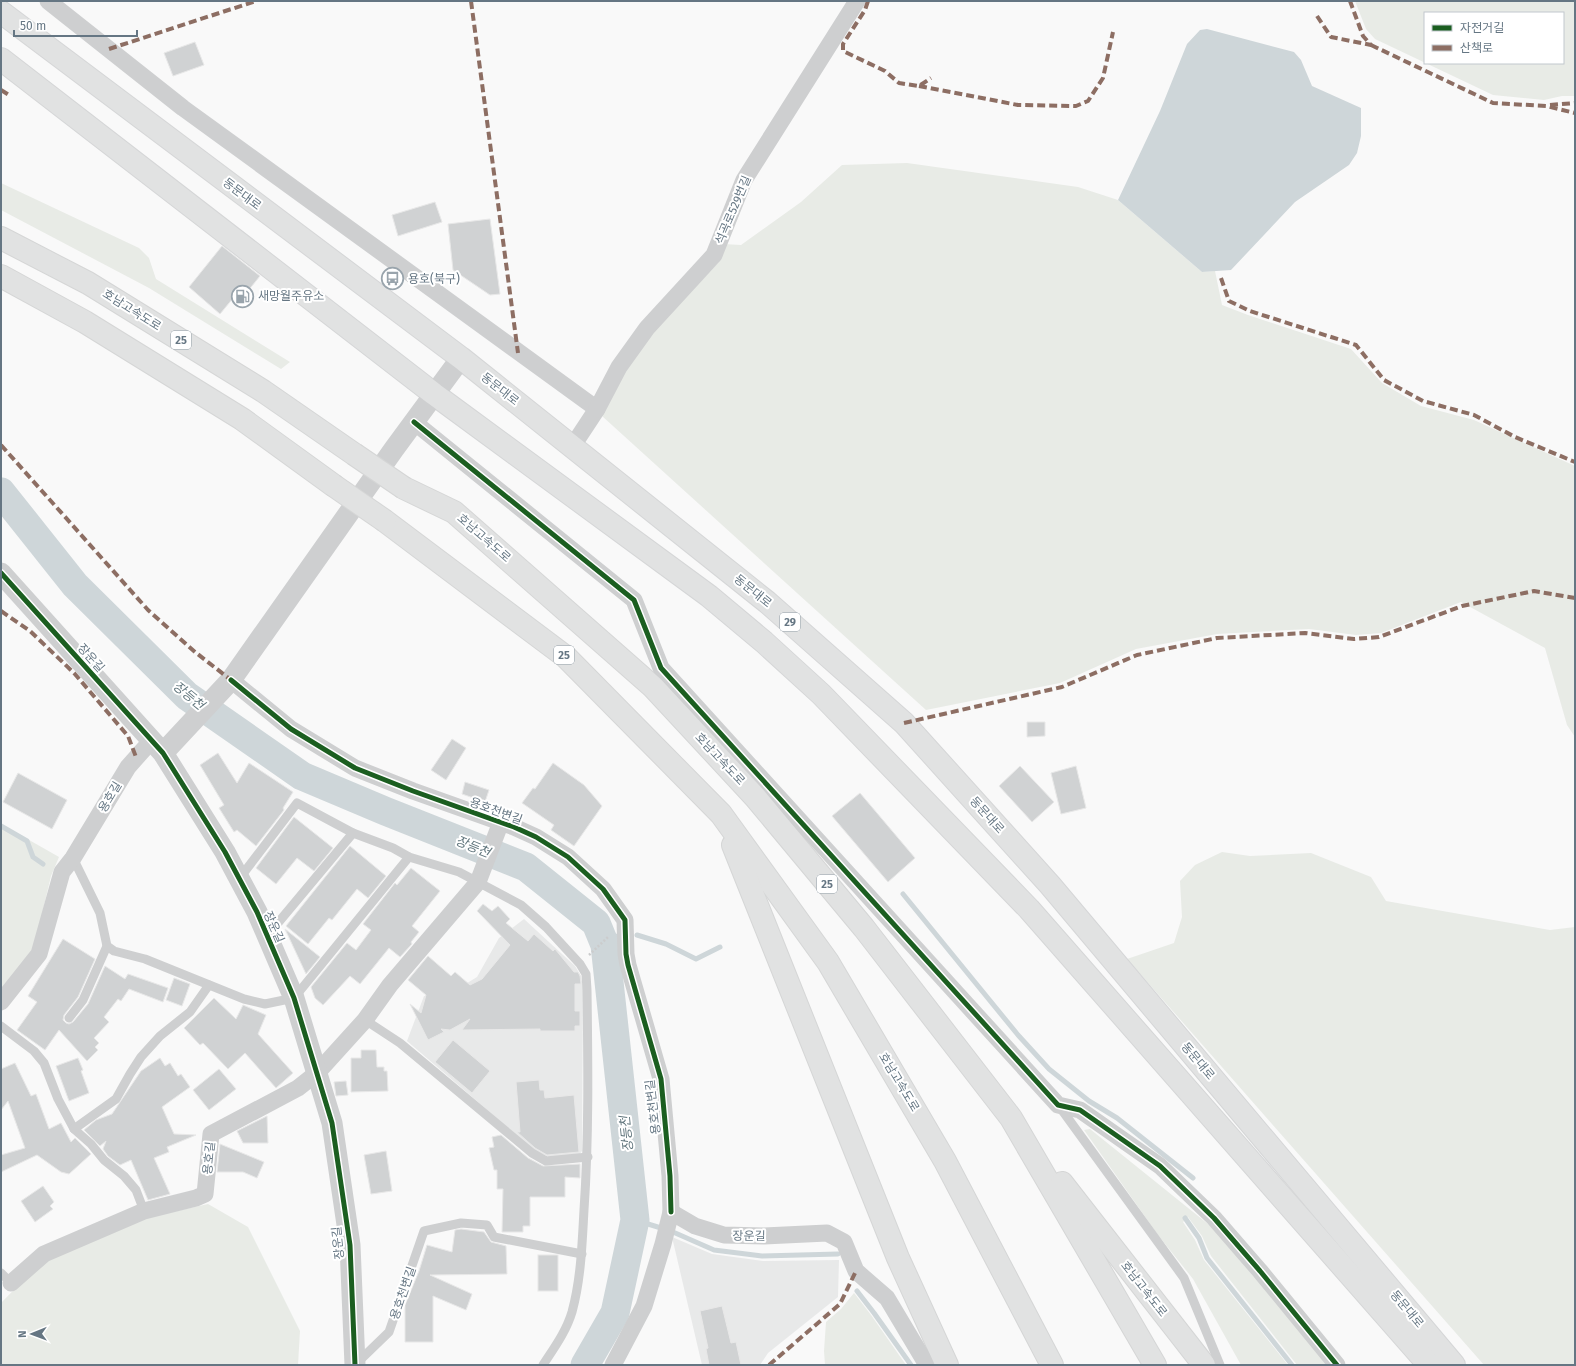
<svg xmlns="http://www.w3.org/2000/svg" width="1576" height="1366" viewBox="0 0 1576 1366" font-family="'Fira Sans','Noto Sans KR',sans-serif">
  <style>
    .built { fill: #e8e9e9 }
    .green { fill: #e8ebe6; fill-rule: evenodd }
    .water { fill: #ced6d9 }
    .lines { fill: none; stroke-linecap: round; stroke-linejoin: round }
    .stream { stroke: #ced6d9; stroke-width: 5 }
    .river { stroke: #ced6d9; stroke-width: 29 }
    .building { fill: #d0d2d3; stroke: #e8e8e8 }
    .primary-casing { stroke: #d5d6d7; stroke-width: 24 }
    .motorway-casing { stroke: #d5d6d6; stroke-width: 24 }
    .path { stroke: #cbcccd; stroke-width: 2.5; stroke-dasharray: 2 2; stroke-linecap: butt }
    .service { stroke: #cecfd0; stroke-width: 9 }
    .minor { stroke: #cecfd0; stroke-width: 17 }
    .tertiary { stroke: #cecfd0; stroke-width: 21 }
    .primary { stroke: #e1e2e2; stroke-width: 22 }
    .motorway { stroke: #e1e2e2; stroke-width: 22 }
    .motorway-bridge-casing { stroke: #d5d6d6; stroke-width: 24; stroke-linecap: butt }
    .motorway-bridge { stroke: #e1e2e2; stroke-width: 22 }
    .quiet { stroke: #8d6e63; stroke-width: 4; stroke-dasharray: 8 4; stroke-linecap: butt }
    .cycleway-casing { stroke: #fff; stroke-width: 8 }
    .cycleway { stroke: #1b5e20; stroke-width: 5 }
    .labels { text-anchor: middle; stroke-width: 4; stroke-linejoin: round; paint-order: stroke }
    .shield { fill: #fff; stroke: #939fa8; stroke-width: 1 }
    .shield-label { font-size: 11px; font-weight: bold; fill: #657683 }
    .street-label { font-size: 12px; fill: #657683; stroke: #fff }
    .poi-label { font-size: 12px; fill: #657683; stroke: #fff; text-anchor: start }
    .water-label { font-size: 13px; font-style: italic; fill: #60757c; stroke: #fff }
  </style>
  <rect width="100%" height="100%" fill="#f9f9f9"/>
  <!-- built -->
  <g class="built">
    <path d="M524 919 575 966 581 976 583 988 582 1151 579 1155 549 1157 534 1150 407 1041 424 996 451 993 477 977 499 938Z"/>
    <path d="M672 1237 712 1254 763 1261 839 1260 838 1297 768 1353 760 1365H702Z"/>
  </g>
  <!-- green -->
  <g class="green">
    <path d="M1355 1H1575V96H1562L1544 100 1493 95 1375 39 1366 29ZM1425 13H1563V63H1425Z"/>
    <path d="M907 163 1078 187 1118 200 1202 272 1215 271 1222 305 1248 315 1351 349 1382 383 1421 406 1474 420 1575 466V737L1567 725 1545 648 1461 602 1381 633 1356 635 1309 629 1217 634 1136 649 1060 683 926 710 602 416 626 370 651 334 719 262 723 244 741 245 801 202 842 165Z"/>
    <path d="M1 183 139 248 149 258 156 279 290 362 281 369 149 288 1 210Z"/>
    <path d="M1 824 59 857 51 876 33 952 1 994Z"/>
    <path d="M1222 852 1250 856 1311 853 1371 877 1386 901 1550 930 1575 927V1365H1484L1127 959 1174 943 1182 917 1180 881 1195 865Z"/>
    <path d="M1090 1129 1213 1228 1330 1365H1297L1211 1256 1202 1236 1188 1217 1183 1222 1195 1240 1204 1260 1288 1365H1241L1193 1279 1158 1235 1084 1130Z"/>
    <path d="M208 1204 248 1227 300 1331 298 1365H1V1303L47 1256 146 1218Z"/>
    <path d="M854 1293 871 1315 906 1365H825L824 1351 826 1322 841 1309Z"/>
  </g>
  <!-- water -->
  <path class="water" d="M1207 29 1294 52 1301 60 1312 86 1361 108V136L1357 153 1349 165 1295 202 1231 270 1202 272 1118 200 1160 111 1187 44 1200 30Z"/>
  <g class="lines">
    <!-- stream -->
    <g class="stream">
      <path d="M1 826 27 841 33 857 43 864"/>
      <path d="M903 894 1018 1035 1049 1069 1089 1101 1117 1118 1193 1178"/>
      <path d="M637 935 666 944 696 959 720 947"/>
      <path d="M605 945 619 935"/>
      <path d="M1185 1218 1199 1238 1207 1258 1292 1365"/>
      <path d="M635 1220 661 1228"/>
      <path d="M673 1232 714 1250 762 1256 838 1254"/>
      <path d="M857 1291 874 1313 911 1365"/>
    </g>
    <!-- river -->
    <path class="river" d="M1 492 75 585 187 696 302 776 385 811 526 867 596 923 605 945 635 1220 615 1313 585 1365"/>
  </g>
  <!-- building -->
  <g class="building">
    <path d="M195 42 204 65 173 76 164 53Z"/>
    <path d="M435 202 442 222 398 236 392 215Z"/>
    <path d="M490 219 500 294 490 295 453 270 448 224Z"/>
    <path d="M222 246 260 276 239 302 234 297 220 314 189 287Z"/>
    <path d="M1027 722H1045V736L1027 737Z"/>
    <path d="M452 739 466 748 446 780 431 770Z"/>
    <path d="M218 753 237 783 249 763 293 792 283 808 284 810 256 846 237 830 234 832 219 808 224 805 200 765Z"/>
    <path d="M553 763 584 785 602 806 574 846 551 830 554 825 522 803 533 788 535 789Z"/>
    <path d="M1020 766 1054 802 1032 822 999 786Z"/>
    <path d="M1076 766 1086 808 1061 814 1051 773Z"/>
    <path d="M18 773 67 800 52 829 3 802Z"/>
    <path d="M465 782 489 790 485 802 462 794Z"/>
    <path d="M860 793 915 858 888 882 832 816Z"/>
    <path d="M294 817 333 848 314 871 297 858 276 884 256 868Z"/>
    <path d="M350 846 386 876 368 898 357 889 332 920 329 918 308 944 286 926Z"/>
    <path d="M411 868 440 891 412 926 419 932 411 942 412 944 400 957 389 948 360 984 350 976 323 1005 315 998 311 987 347 943 356 950 371 930 363 924 395 883 397 885Z"/>
    <path d="M483 904 492 911 498 906 510 919 506 923 528 941 534 934 553 951 555 949 574 972H578L580 976 581 984H575V1011H580V1026H575V1031H540V1029L462 1030 470 1019 450 1030 441 1029 444 1032 428 1040 410 1004 421 1013 426 995 408 980 428 956 451 976 455 972 470 985 482 979 510 945 477 911Z"/>
    <path d="M285 929 320 957 306 974Z"/>
    <path d="M63 939 95 959 78 997 64 1015 63 1020 66 1023 69 1024 73 1022 88 1004 105 966 125 979 128 974 168 988 163 1002 129 989 121 1001 118 999 104 1017 109 1022 94 1038 99 1043 95 1047 98 1050 87 1061 59 1030 45 1050 17 1030 37 1002 28 996Z"/>
    <path d="M174 978 190 984 182 1006 166 1000Z"/>
    <path d="M214 998 236 1019 243 1005 266 1015 258 1034 293 1073 276 1088 245 1053 228 1069 203 1043 200 1045 184 1028Z"/>
    <path d="M453 1040 490 1071 472 1093 435 1062Z"/>
    <path d="M361 1050H376L377 1067H384V1071H387L388 1091 351 1092V1058H361Z"/>
    <path d="M78 1058 83 1070 81 1071 89 1093 69 1101 56 1066Z"/>
    <path d="M160 1058 165 1066 170 1063 178 1076 181 1074 190 1087 162 1107 174 1134 196 1135 167 1147 169 1152 154 1158 170 1194 148 1200 131 1160 120 1165 108 1156 103 1149 106 1141 100 1146 84 1130 96 1120 112 1114 141 1071Z"/>
    <path d="M15 1063 31 1096 36 1094 49 1129 61 1123 71 1142 75 1138 91 1154 69 1174 61 1172 37 1155 1 1172V1155L25 1148 8 1101 1 1110V1069Z"/>
    <path d="M219 1069 236 1089 209 1110 193 1090Z"/>
    <path d="M539 1080 540 1090H544L545 1098 574 1095 579 1152 547 1155 535 1148 517 1132H520L516 1082Z"/>
    <path d="M346 1081 348 1095 336 1096 334 1082Z"/>
    <path d="M267 1116 268 1143H243L237 1131Z"/>
    <path d="M501 1135 528 1158 543 1166 580 1164V1178L565 1177V1197H530V1226H523V1232H502L503 1189H497V1170H494L489 1148 494 1147 492 1137Z"/>
    <path d="M220 1144 264 1162 257 1178 243 1172H217Z"/>
    <path d="M386 1151 392 1191 371 1194 364 1155Z"/>
    <path d="M43 1186 54 1202 50 1206 53 1209 35 1222 21 1201Z"/>
    <path d="M461 1229 484 1232 491 1242 506 1246 507 1274 430 1275 472 1294 466 1310 433 1296V1342H405V1305L419 1271 427 1245 452 1252 455 1230Z"/>
    <rect x="538" y="1255" width="20" height="36"/>
    <path d="M722 1306 731 1343 736 1342 741 1365H709L706 1349 708 1348 700 1311Z"/>
  </g>
  <g class="lines">
    <defs>
      <g id="primary">
        <path d="M1 12 461 358 767 602 904 723 1050 885 1454 1365"/>
        <path d="M1 59 434 394 709 596 764 642 821 694 1029 909 1429 1365"/>
      </g>
      <g id="motorway">
        <path d="M1 238 88 283 263 391 354 454"/>
        <path d="M1 276 85 322 242 419 333 485"/>
        <path d="M404 488 454 512 653 687 755 797 864 928 1011 1118 1155 1365"/>
        <path d="M385 521 566 657 721 814 828 962 945 1161 1052 1365"/>
        <path d="M733 845 898 1258 947 1365"/>
        <path d="M1062 1183 1204 1365"/>
      </g>
    </defs>
    <!-- primary casing -->
    <use href="#primary" class="primary-casing"/>
    <!-- motorway casing -->
    <use href="#motorway" class="motorway-casing"/>
    <!-- path -->
    <path class="path" d="M589 955 608 937"/>
    <!-- service -->
    <g class="service">
      <path d="M73 858 100 913 107 946 114 951 145 959 244 999 265 1004 294 998 409 857"/>
      <path d="M239 879 297 803 353 833 393 848 409 857 459 872 521 905 546 927 580 964 586 974 587 990C588 1063 589 1137 584 1210 582 1245 581 1279 572 1312 566 1332 554 1348 543 1365"/>
      <path d="M267 936 353 833"/>
      <path d="M69 1018 83 1000 107 946"/>
      <path d="M365 1020 400 1043 532 1153 546 1161 588 1157"/>
      <path d="M1 1026 34 1051 44 1063 58 1099 74 1129 91 1144 104 1160 124 1176 136 1190 144 1211"/>
      <path d="M1059 1106 1184 1278 1220 1365"/>
      <path d="M74 1129 116 1099 130 1074 141 1057 160 1036 190 1012 209 985"/>
      <path d="M1 1273 11 1283"/>
      <path d="M357 1363 389 1332 424 1231 461 1223 487 1225 494 1237 582 1254"/>
    </g>
    <!-- minor -->
    <g class="minor">
      <path d="M48 1 183 108 597 409 572 447"/>
      <path d="M597 409 619 367 647 328 714 255 744 180 857 1"/>
      <path d="M414 422 634 600 661 668 1058 1105 1080 1110 1160 1166 1214 1218 1260 1271 1337 1365"/>
      <path d="M231 680 291 729 355 768 413 791 514 827 536 837 568 857 603 889 625 920 626 954 628 965 661 1079 670 1176 671 1212"/>
      <path d="M1 1002 39 954 62 872 73 858 128 767 152 740"/>
      <path d="M11 1283 44 1254 144 1211 196 1198 205 1194 211 1134 298 1088 317 1073 365 1020 390 985 478 882 501 822"/>
      <path d="M613 1365 644 1306 663 1244 671 1212 695 1226 724 1235 764 1236 827 1233 844 1242 856 1271 887 1298 927 1365"/>
    </g>
    <!-- tertiary -->
    <g class="tertiary">
      <path d="M1 573 163 753 225 852 257 912 294 998 332 1123 350 1245 355 1365"/>
      <path d="M163 753 231 680 394 449 461 358"/>
    </g>
    <!-- primary -->
    <use href="#primary" class="primary"/>
    <!-- motorway -->
    <use href="#motorway" class="motorway"/>
    <defs>
      <g id="motorway-bridge">
        <path d="M354 454 404 488"/>
        <path d="M333 485 385 521"/>
      </g>
    </defs>
    <!-- motorway-bridge casing -->
    <use href="#motorway-bridge" class="motorway-bridge-casing"/>
    <!-- motorway-bridge -->
    <use href="#motorway-bridge" class="motorway-bridge"/>
    <!-- quiet -->
    <g class="quiet">
      <path d="M471 1 518 353"/>
      <path d="M868 1 865 10 843 44V51L885 71 899 83 919 86 931 78"/>
      <path d="M1317 16 1331 37 1371 45 1363 36 1350 1"/>
      <path d="M1371 45 1493 103 1546 106 1575 113"/>
      <path d="M109 49 256 1"/>
      <path d="M919 86 1018 105 1076 106 1088 101 1103 78 1113 32"/>
      <path d="M1 90 9 95"/>
      <path d="M1550 105 1575 103"/>
      <path d="M1221 278 1229 301 1250 311 1356 345 1384 380 1423 401 1474 415 1515 437 1575 462"/>
      <path d="M1 445 148 610 195 652 231 680"/>
      <path d="M1 611 30 631 74 673 128 736 136 757"/>
      <path d="M904 723 1062 687 1137 655 1217 638 1305 633 1354 639 1379 637 1462 606 1534 591 1575 598"/>
      <path d="M769 1365 840 1304 856 1271"/>
    </g>
    <defs>
      <g id="cycleway">
        <path d="M414 422 634 600 661 668 1058 1105 1080 1110 1160 1166 1214 1218 1260 1271 1337 1365"/>
        <path d="M1 573 163 753 225 852 257 912 294 998 332 1123 350 1245 355 1365"/>
        <path d="M231 680 291 729 355 768 413 791 514 827 536 837 568 857 603 889 625 920 626 954 628 965 661 1079 670 1176 671 1212"/>
      </g>
    </defs>
    <!-- cycleway casing -->
    <use href="#cycleway" class="cycleway-casing"/>
    <!-- cycleway -->
    <use href="#cycleway" class="cycleway"/>
  </g>
  <!-- icons -->
  <defs>
    <symbol id="bus-ring" viewBox="-11 -11 22 22"><circle r="9.5" fill="#fff" stroke="#99a4ac" stroke-width="1.5"/><path d="M-5-6H5V4H4V6H2V4H-2V6H-4V4H-5ZM-3.5-4V0h7V-4ZM-3.5 1.2v1.5H-2V1.2ZM2 1.2v1.5H3.5V1.2Z" fill="#99a4ac"/></symbol>
    <symbol id="fuel-ring" viewBox="-11 -11 22 22"><circle r="9.5" fill="#fff" stroke="#99a4ac" stroke-width="1.5"/><path d="M-5.5-6h7V0h2V4h1.3V-2.5L3-4.5l.8-.8L6-3V5H2.5V1h-1V6h-7ZM-4.2-4.7v3.2H.2V-4.7Z" fill="#99a4ac"/></symbol>
  </defs>
  <g fill-rule="evenodd">
    <use href="#bus-ring" x="380" y="266" width="25" height="25"/>
    <use href="#fuel-ring" x="230" y="284" width="25" height="25"/>
  </g>
  <g class="labels">
    <!-- shield labels -->
    <g class="shield">
      <rect x="171" y="331" width="20" height="18" rx="3"/>
      <rect x="780" y="613" width="20" height="18" rx="3"/>
      <rect x="554" y="646" width="20" height="18" rx="3"/>
      <rect x="817" y="875" width="20" height="18" rx="3"/>
    </g>
    <g class="shield-label">
      <text x="181" y="344">25</text>
      <text x="790" y="626">29</text>
      <text x="564" y="659">25</text>
      <text x="827" y="888">25</text>
    </g>
    <!-- street labels -->
    <g class="street-label">
      <text transform="translate(242 194) rotate(37)" y="4">동문대로</text>
      <text transform="translate(733 210) rotate(-67)" y="4">석곡로529번길</text>
      <text transform="translate(132 310) rotate(32)" y="4">호남고속도로</text>
      <text transform="translate(500 389) rotate(38)" y="4">동문대로</text>
      <text transform="translate(484 538) rotate(41)" y="4">호남고속도로</text>
      <text transform="translate(753 591) rotate(39)" y="4">동문대로</text>
      <text transform="translate(91 658) rotate(48)" y="4">장운길</text>
      <text transform="translate(720 759) rotate(47)" y="4">호남고속도로</text>
      <text transform="translate(110 797) rotate(-59)" y="4">용호길</text>
      <text transform="translate(496 811) rotate(20)" y="4">용호천변길</text>
      <text transform="translate(987 815) rotate(48)" y="4">동문대로</text>
      <text transform="translate(274 927) rotate(66)" y="4">장운길</text>
      <text transform="translate(1198 1061) rotate(50)" y="4">동문대로</text>
      <text transform="translate(899 1082) rotate(59)" y="4">호남고속도로</text>
      <text transform="translate(653 1107) rotate(-97)" y="4">용호천변길</text>
      <text transform="translate(209 1158) rotate(-84)" y="4">용호길</text>
      <text transform="translate(749 1236) rotate(1)" y="4">장운길</text>
      <text transform="translate(338 1243) rotate(-96)" y="4">장운길</text>
      <text transform="translate(1144 1289) rotate(52)" y="4">호남고속도로</text>
      <text transform="translate(403 1293) rotate(-71)" y="4">용호천변길</text>
      <text transform="translate(1407 1309) rotate(50)" y="4">동문대로</text>
    </g>
    <!-- poi labels -->
    <g class="poi-label">
      <text x="408" y="283">용호(북구)</text>
      <text x="258" y="300">새망월주유소</text>
    </g>
    <!-- water labels -->
    <g class="water-label">
      <text transform="translate(189 695) rotate(39)" y="5">장등천</text>
      <text transform="translate(473 846) rotate(22)" y="5">장등천</text>
      <text transform="translate(626 1134) rotate(-96)" y="5">장등천</text>
    </g>
  </g>
  <!-- border -->
  <rect width="1576" height="1366" fill="none" stroke="#657683" stroke-width="4"/>
  <!-- legend -->
  <rect x="1424" y="12" width="140" height="52" fill="#ffffff" stroke="#c1c8cd"/>
  <rect x="1432" y="25" width="20" height="6" fill="#1b5e20" stroke="#c1c8cd"/>
  <text x="1460" y="32" font-size="12" fill="#657683">자전거길</text>
  <rect x="1432" y="45" width="20" height="6" fill="#8d6e63" stroke="#c1c8cd"/>
  <text x="1460" y="52" font-size="12" fill="#657683">산책로</text>
  <!-- north arrow -->
  <g transform="translate(32 1334) rotate(269)" stroke="#ffffff" stroke-width="3" paint-order="stroke">
  <path d="M0-3L7 15L0 10L-7 15Z" fill="#657683"/>
  <text y="-6" font-size="11" font-weight="bold" text-anchor="middle" fill="#657683">N</text>
  </g>
  <!-- scale -->
  <path d="M14 30v6h123v-6" fill="none" stroke="#657683" stroke-width="2"/>
  <text x="20" y="30" font-size="12" fill="#657683" stroke="#ffffff" stroke-width="3" paint-order="stroke">50 m</text>
</svg>
